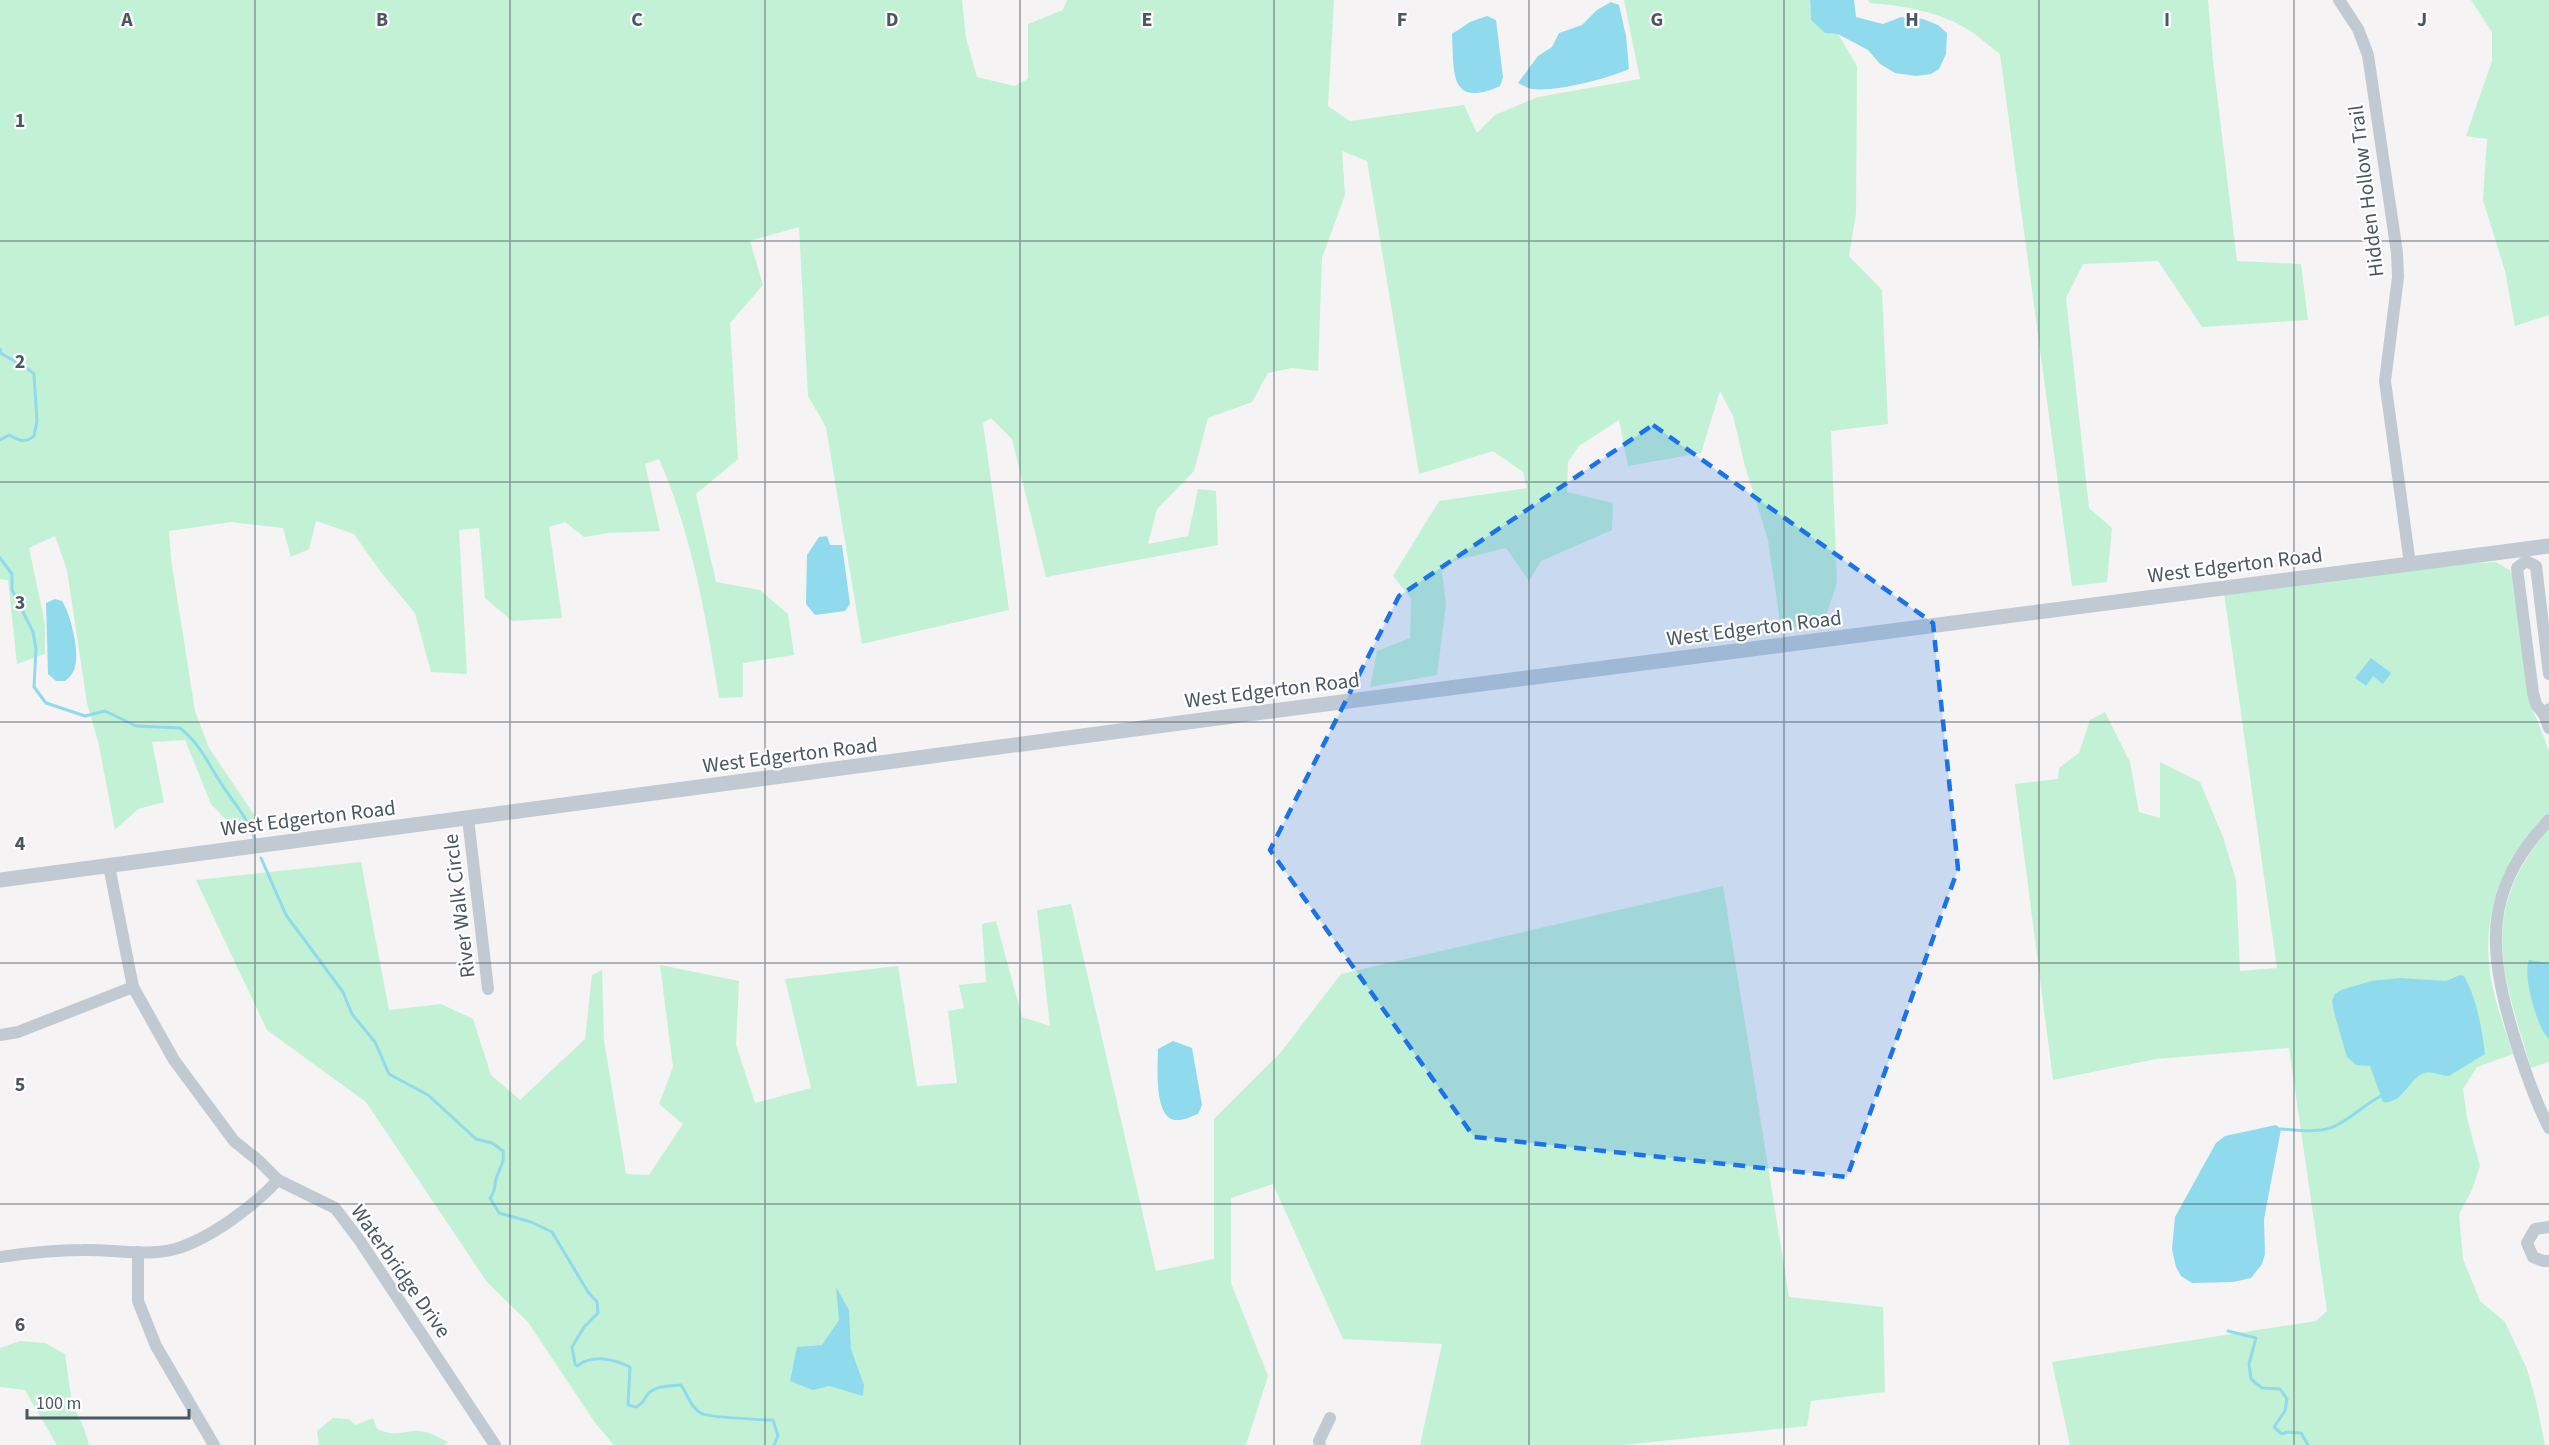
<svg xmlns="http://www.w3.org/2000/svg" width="2549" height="1445" viewBox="0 0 2549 1445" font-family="'Source Sans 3',sans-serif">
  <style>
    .green { fill: #c3f1d5 }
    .water { fill: #90daee }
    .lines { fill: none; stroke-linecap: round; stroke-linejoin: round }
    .stream { stroke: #90daee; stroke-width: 3 }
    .minor { stroke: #c1cad2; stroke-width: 12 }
    .tertiary { stroke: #c1cad2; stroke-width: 15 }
    .marked { fill: #1a73e8; fill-opacity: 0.2; stroke: #1a73e8; stroke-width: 4.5; stroke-dasharray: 12 8; stroke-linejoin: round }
    .grid { fill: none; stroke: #4a5661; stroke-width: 1.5; stroke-opacity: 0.55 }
    .labels { text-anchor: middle; stroke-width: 4.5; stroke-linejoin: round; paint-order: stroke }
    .street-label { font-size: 21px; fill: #4a5661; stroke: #fff }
    .grid-label { font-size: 20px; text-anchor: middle; font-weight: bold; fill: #4a5661; stroke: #fff; stroke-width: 4.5; stroke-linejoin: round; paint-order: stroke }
  </style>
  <rect width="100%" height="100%" fill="#f5f3f3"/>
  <!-- green -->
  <g class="green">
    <path d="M0 0H962L966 38 977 77 1014 86 1028 79V24L1063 10 1067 0H1334L1328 106 1350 121 1464 105 1477 133 1495 115 1538 97 1640 79 1624 0H1810L1811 20 1825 33 1838 34 1857 66 1856 213 1849 256 1882 290 1888 424 1831 431 1837 583 1823 625 1781 629 1768 540 1745 466 1733 416 1720 391 1701 453 1628 466 1619 420 1579 446 1568 462 1567 492 1613 503 1612 530 1541 561 1529 581 1506 548 1441 564 1446 604 1437 675 1370 687 1377 651 1410 638 1411 598 1393 576 1439 501 1527 488 1523 472 1493 451 1419 474 1367 161 1342 151 1345 195 1322 258 1318 371 1292 368 1268 373 1252 402 1208 418 1194 471 1157 509 1148 544 1188 536 1198 489 1216 491 1218 545 1046 577 1012 439 991 418 983 423 1009 610 862 644 826 427 808 396 799 227 750 241 763 285 730 323 738 459 696 494 716 582 760 590 788 614 794 655 743 663V697L719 698C706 617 692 534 659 459L645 464 660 531 608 533 584 537 565 522 549 527 562 618 512 621 485 598 479 528 459 530 467 674 431 672 415 613 380 571 354 534 316 521 309 549 291 557 283 528 231 522 169 531 171 559 195 711 209 748 259 822 239 833 211 804 185 740 152 742 164 802 138 809 115 830 99 745 87 703 67 570 55 536 29 548 45 624V654L17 664 8 580 0 579Z"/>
    <path d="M1868 0H2208L2213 61 2237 261 2301 264 2308 320 2202 327 2158 261 2083 264 2066 298 2089 508 2112 528 2107 582 2072 586 2000 54C1988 45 1975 33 1962 26 1935 11 1900 5 1870 3Z"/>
    <path d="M2471 0H2549V315L2515 326 2505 271 2483 200 2487 139 2466 136 2492 61V32Z"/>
    <path d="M2495 562 2510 570 2513 576 2532 707 2549 751V813C2505 854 2484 905 2489 965 2492 995 2504 1026 2513 1054L2477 1067 2463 1089 2467 1118 2480 1166 2472 1190 2459 1214 2463 1259 2480 1301 2505 1322 2527 1369 2536 1401 2545 1445H2070L2052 1362 2316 1321 2327 1311 2289 1048 2156 1059 2053 1080 2015 784 2058 779 2059 768 2079 753 2090 720 2105 712 2130 762 2139 812 2160 818V762L2200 782 2223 837 2236 880 2240 971 2277 968 2224 593 2460 564Z"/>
    <path d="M2549 828V1062L2531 1068C2502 971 2477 914 2549 828Z"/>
    <path d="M361 862 389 1010 441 1004 473 1019 491 1075 520 1100 585 1039 592 975 602 970 604 1040 626 1174 649 1175 683 1124 659 1104 673 1067 660 965 739 981 736 1045 755 1103 811 1088 785 979 898 966 917 1086 957 1083 948 1011 964 1008 959 985 986 982 982 924 996 921 1022 1017 1050 1026 1037 910 1071 904 1156 1271 1214 1259V1119L1281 1052 1341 974 1723 886 1789 1297 1883 1307 1885 1392 1811 1401 1807 1426 1622 1445H1420L1442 1344 1343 1339 1273 1184 1231 1198V1283L1268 1376 1246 1445H614L596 1424 528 1322 487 1282 366 1102 267 1030 196 880Z"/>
    <path d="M20 1341 45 1343 65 1354 72 1404 84 1428 89 1445H57L25 1390 0 1387V1348Z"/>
    <path d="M333 1418 349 1419 355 1425 373 1418 377 1429C398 1437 396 1432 416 1431 427 1430 438 1437 448 1442L445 1445H319L317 1431Z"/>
  </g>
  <!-- water -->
  <g class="water">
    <path d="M1810 0H1854L1856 17 1883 24 1901 17 1923 19 1938 25 1947 33 1946 54 1939 69 1931 74 1916 76 1895 73 1880 64 1868 50 1838 34 1825 33 1811 20Z"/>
    <path d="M1611 2 1619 5 1626 36 1629 69C1606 79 1557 92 1532 89 1527 88 1522 85 1518 83L1538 56 1552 47 1559 33 1582 25 1597 10Z"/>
    <path d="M1487 16 1496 20 1503 77 1500 86C1449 109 1454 72 1452 34L1470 22Z"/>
    <path d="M827 536 830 545H842L850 604 845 611 815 615 806 604 807 555 819 537Z"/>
    <path d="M55 599 62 601C70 613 78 646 76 661 75 670 72 676 65 681H56L48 674 46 603Z"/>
    <path d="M2371 658 2391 673 2383 684 2373 676 2366 686 2355 678Z"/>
    <path d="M2529 960 2549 963V1039C2537 1029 2522 973 2529 960Z"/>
    <path d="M2460 975 2464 976C2477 999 2482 1029 2485 1054L2449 1076C2442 1076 2432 1071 2425 1073 2409 1077 2403 1105 2383 1102L2370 1066 2356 1065 2347 1057 2334 1012 2332 1001 2335 994 2341 990 2371 981 2400 978 2446 981Z"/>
    <path d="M1173 1041 1192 1048 1202 1105 1198 1114C1192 1116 1185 1120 1179 1120 1153 1123 1158 1066 1158 1049Z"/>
    <path d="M2276 1125 2281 1129 2264 1219 2265 1254 2262 1264 2251 1278 2233 1282 2192 1283 2181 1276 2176 1267 2172 1249 2175 1217 2216 1143 2225 1136Z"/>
    <path d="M836 1287 849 1310 851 1349 864 1385 863 1396 829 1386 813 1390 790 1381 797 1347 822 1345 839 1320Z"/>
  </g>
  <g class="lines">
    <!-- stream -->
    <g class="stream">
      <path d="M0 349 1 353C12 361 24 364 34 374L37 421 34 436C25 444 19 440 9 435L0 440"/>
      <path d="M0 558 12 574V590L33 632 36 649 34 687 46 703 85 716 105 711 136 726 180 728C199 743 207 761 219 780 231 800 248 817 255 840"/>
      <path d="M261 858 286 915 343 992 352 1014 375 1042 389 1074 428 1095 476 1139 492 1143 503 1151C505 1164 499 1168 496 1179 494 1187 496 1191 490 1198L499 1213 531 1222 552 1232 588 1292 597 1302 598 1313 584 1327 572 1347 575 1364 577 1366C592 1354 614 1359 630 1367L628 1405 636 1407C644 1403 643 1400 648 1394 656 1385 671 1386 681 1385 688 1395 691 1409 703 1414 709 1417 764 1420 773 1420L778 1436 774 1445"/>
      <path d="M2281 1129C2299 1130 2321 1134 2337 1125 2353 1117 2365 1104 2381 1096"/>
      <path d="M2228 1331 2256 1338 2249 1364 2251 1379 2262 1388 2280 1389 2287 1399 2285 1411 2274 1427 2282 1434 2287 1432 2301 1433 2308 1445"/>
    </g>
    <!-- minor -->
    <g class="minor">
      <path d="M2339 0 2358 29 2368 55 2397 253 2398 277 2385 381 2410 564"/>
      <path d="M2526 561 2517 568 2533 693 2536 704 2545 716 2549 709"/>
      <path d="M2526 561 2536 566 2549 674"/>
      <path d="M2545 716 2549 728"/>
      <path d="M468 819 488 989"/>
      <path d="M2549 820C2483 888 2488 949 2513 1033 2523 1066 2534 1098 2549 1128"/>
      <path d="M109 866 133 987 174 1060 234 1141 259 1161 278 1180 335 1208 360 1241 495 1445"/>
      <path d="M0 1035 18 1032 133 987"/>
      <path d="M2549 1227 2535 1229 2527 1243 2533 1257 2543 1261H2549"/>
      <path d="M138 1252V1301L156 1346 214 1445"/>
      <path d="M0 1257C27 1253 55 1250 83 1250 113 1249 146 1257 175 1249 210 1239 254 1206 278 1180"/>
      <path d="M1320 1445 1319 1441 1330 1418"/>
    </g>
    <!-- tertiary -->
    <path class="tertiary" d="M0 880 1210 719 2549 546"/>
  </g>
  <!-- marked area -->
  <path class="marked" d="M1653 425 1933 623 1958 869 1847 1177 1474 1137 1270 850 1399 596Z"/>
  <!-- grid -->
  <path class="grid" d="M255 0V1445M510 0V1445M765 0V1445M1020 0V1445M1274 0V1445M1529 0V1445M1784 0V1445M2039 0V1445M2294 0V1445M0 241H2549M0 482H2549M0 722H2549M0 963H2549M0 1204H2549"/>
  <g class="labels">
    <!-- street labels -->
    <g class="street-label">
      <text transform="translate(2366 191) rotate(-97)" y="7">Hidden Hollow Trail</text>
      <text transform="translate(2235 565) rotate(-7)" y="7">West Edgerton Road</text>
      <text transform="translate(1754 628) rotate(-7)" y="7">West Edgerton Road</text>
      <text transform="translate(1272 690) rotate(-7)" y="7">West Edgerton Road</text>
      <text transform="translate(790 755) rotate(-7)" y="7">West Edgerton Road</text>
      <text transform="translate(308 818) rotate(-7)" y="7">West Edgerton Road</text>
      <text transform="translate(459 906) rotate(-97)" y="7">River Walk Circle</text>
      <text transform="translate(401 1271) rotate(55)" y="7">Waterbridge Drive</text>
    </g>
  </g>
  <g class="grid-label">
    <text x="127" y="26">A</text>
    <text x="382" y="26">B</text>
    <text x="637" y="26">C</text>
    <text x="892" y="26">D</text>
    <text x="1147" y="26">E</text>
    <text x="1402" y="26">F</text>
    <text x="1657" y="26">G</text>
    <text x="1912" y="26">H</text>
    <text x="2167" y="26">I</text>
    <text x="2422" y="26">J</text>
    <text x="20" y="127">1</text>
    <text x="20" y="368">2</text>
    <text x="20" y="609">3</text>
    <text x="20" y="850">4</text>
    <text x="20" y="1091">5</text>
    <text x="20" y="1331">6</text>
  </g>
  <!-- scale -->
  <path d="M27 1409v9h162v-9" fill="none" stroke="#4a5661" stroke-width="3"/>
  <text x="36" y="1409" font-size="18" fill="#4a5661" stroke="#ffffff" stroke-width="4.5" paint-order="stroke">100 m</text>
</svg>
